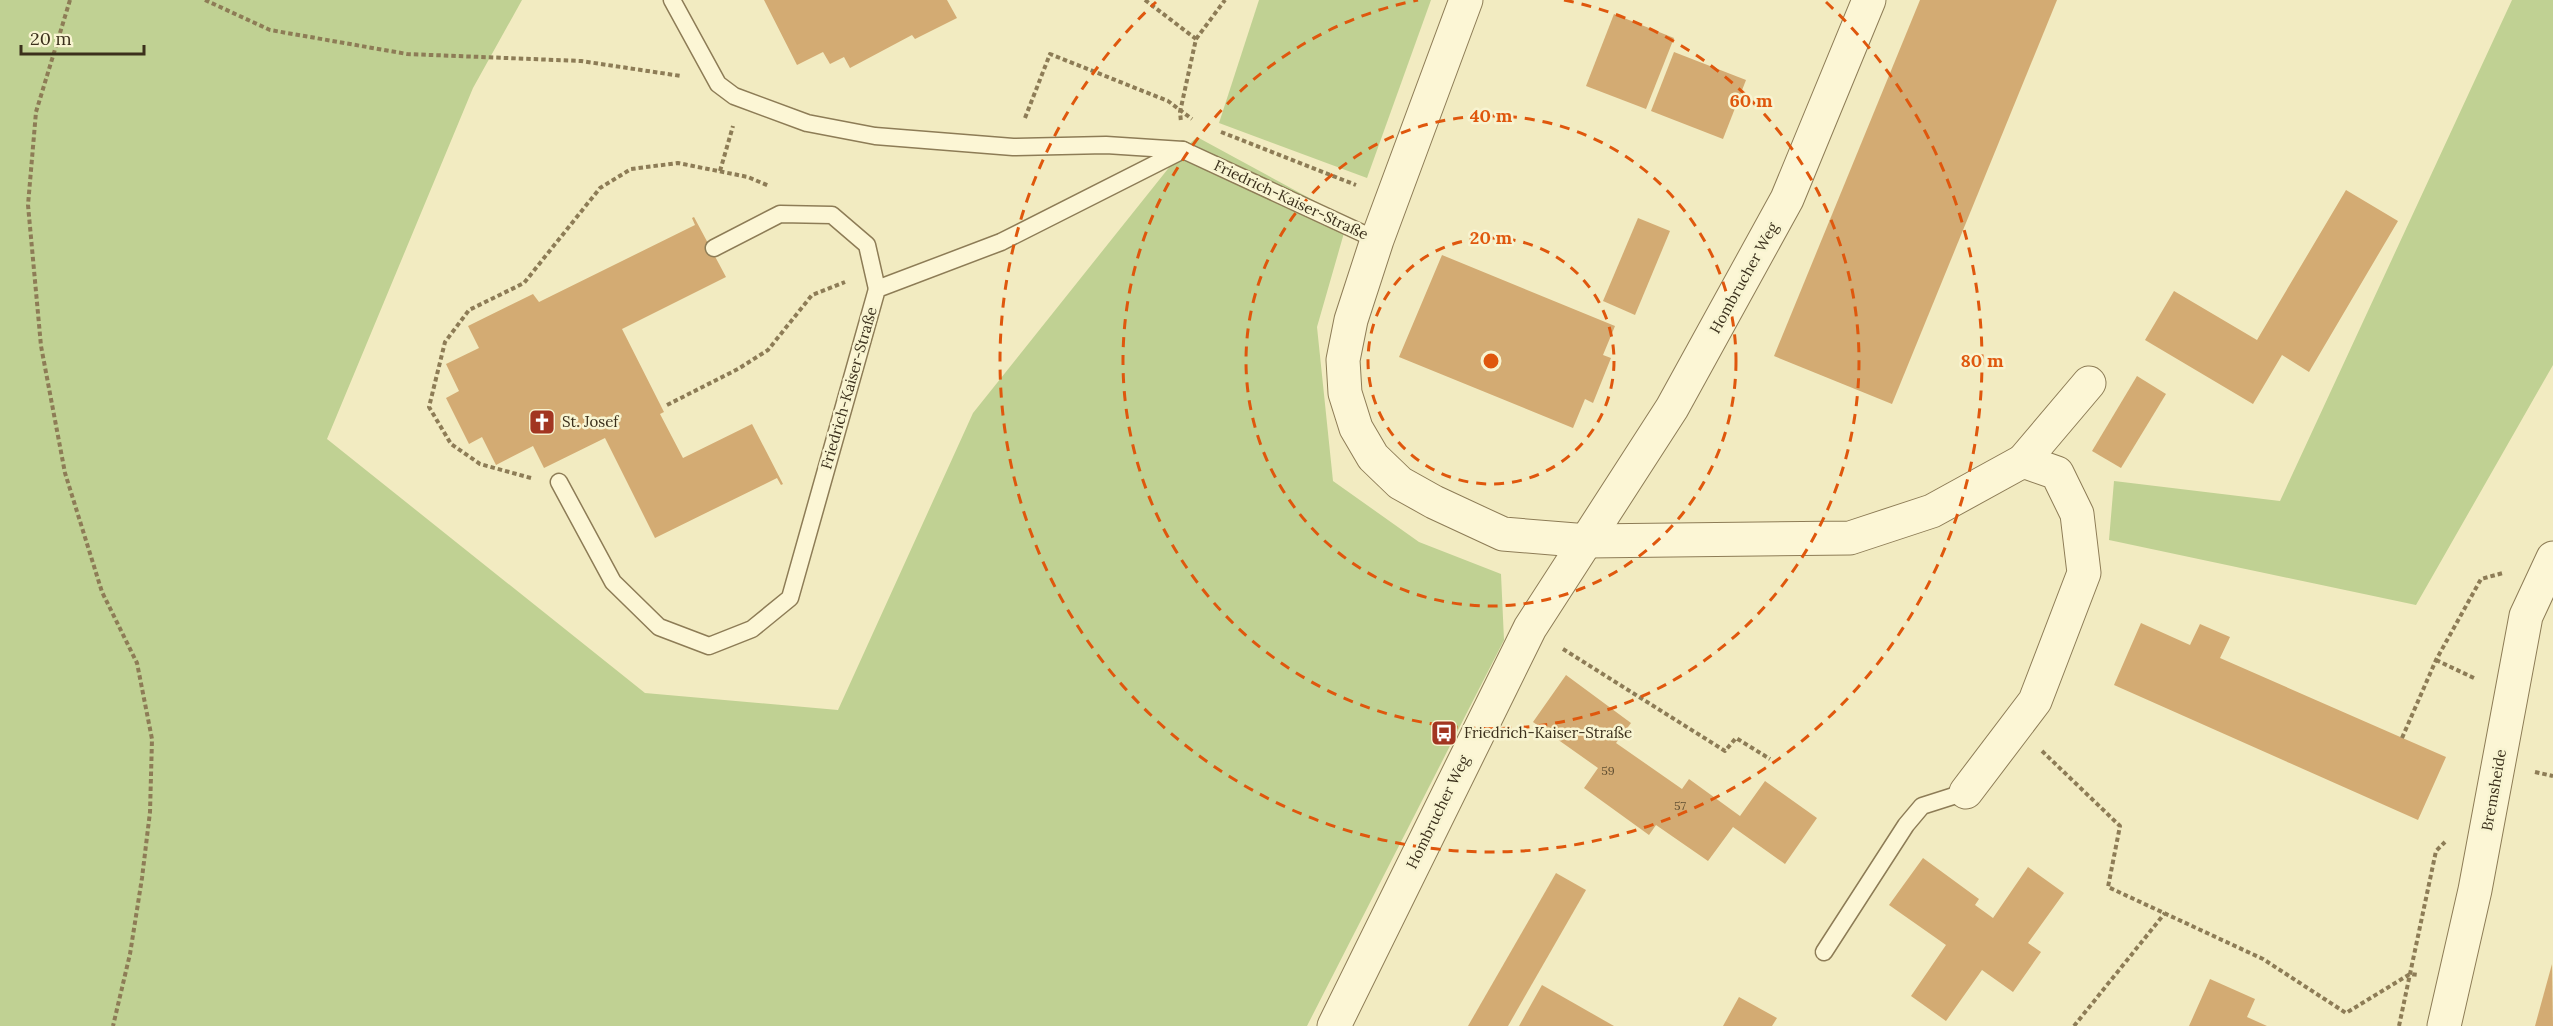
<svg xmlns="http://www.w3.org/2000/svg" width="2553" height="1026" viewBox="0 0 2553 1026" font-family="Lora,serif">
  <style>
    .green { fill: #c0d193 }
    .building { fill: #d3ab73 }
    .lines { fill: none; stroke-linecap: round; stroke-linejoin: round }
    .lane-casing { stroke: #8d7c56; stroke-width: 19 }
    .street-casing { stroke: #8d7c56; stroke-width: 35 }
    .path { stroke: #8d7c56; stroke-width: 4; stroke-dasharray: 4.5 3; stroke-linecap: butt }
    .lane { stroke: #fcf6d5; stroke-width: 16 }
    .street { stroke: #fcf6d5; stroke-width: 33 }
    .ring { fill: none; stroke: #df570d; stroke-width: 3; stroke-dasharray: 10 8 }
    .labels { text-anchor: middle; stroke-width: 5; stroke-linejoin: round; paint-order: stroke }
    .number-label { font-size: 12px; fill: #614f32 }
    .street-label { font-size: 15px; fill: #3b301c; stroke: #f8f4d1 }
    .poi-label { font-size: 15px; fill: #3b301c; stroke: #f8f4d1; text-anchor: start }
    .centre { fill: #df570d; stroke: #f8f4d1; stroke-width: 3 }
    .ring-label { font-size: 18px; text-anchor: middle; font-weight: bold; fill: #df570d; stroke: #f8f4d1; stroke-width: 5; stroke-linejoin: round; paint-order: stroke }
  </style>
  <rect width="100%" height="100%" fill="#f2ebc1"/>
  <!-- green -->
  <g class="green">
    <path d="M0 0H522L473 88 327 439 645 693 838 710 973 413 1183 150 1197 137 1348 219 1317 327 1333 481 1419 542 1501 574 1504 640 1307 1026H0Z"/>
    <path d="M1259 0H1431L1367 178 1219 123Z"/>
    <path d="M2512 0H2553V365L2416 605 2109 540 2114 481 2280 501Z"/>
  </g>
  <!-- building -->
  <g class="building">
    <path d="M764 0H947L957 18 915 39 912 35 850 68 844 57 830 64 823 52 797 65Z"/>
    <path d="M1920 0H2057L1892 404 1774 356Z"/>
    <path d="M1614 14 1674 38 1646 109 1586 86Z"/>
    <path d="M1674 52 1746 80 1723 139 1651 111Z"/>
    <path d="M2346 190 2398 221 2309 372 2282 355 2253 404 2145 340 2174 291 2257 340Z"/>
    <path d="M694 217 726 277 622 329 664 412 660 414 683 458 752 424 783 484 781 485 777 478 655 538 605 438 544 468 533 446 496 465 482 437 469 444 446 398 459 391 446 364 479 348 468 326 533 294 539 302 695 225 692 218Z"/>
    <path d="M1638 218 1670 231 1635 315 1603 301Z"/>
    <path d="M1442 255 1615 326 1603 355 1611 358 1593 403 1585 399 1573 428 1399 357Z"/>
    <path d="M2137 376 2166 394 2121 468 2092 451Z"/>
    <path d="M2141 623 2190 645 2200 624 2230 637 2220 658 2446 757 2418 820 2114 685Z"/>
    <path d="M1566 675 1631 723 1616 743 1682 789 1689 779 1740 816 1765 781 1817 818 1785 864 1733 827 1708 861 1656 825 1649 835 1584 788 1598 768 1533 722Z"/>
    <path d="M1923 858 1979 899 1975 905 1993 918 2028 867 2064 893 2028 943 2041 952 2013 992 1982 970 1946 1021 1911 996 1946 945 1889 905Z"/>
    <path d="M1556 873 1586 890 1508 1026H1468Z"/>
    <path d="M2552 964 2553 1026H2535Z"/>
    <path d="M2210 979 2255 999 2247 1017 2267 1026H2189Z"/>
    <path d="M1542 985 1614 1026H1519Z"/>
    <path d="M1739 997 1777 1018 1772 1026H1723Z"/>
  </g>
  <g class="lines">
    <defs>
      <g id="lane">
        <path d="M672 0 718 84 734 96 807 123 875 136 1013 147 1106 145 1183 150 1377 240"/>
        <path d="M714 248 780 214 832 215 867 245 877 289"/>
        <path d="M559 482 613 582 659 627 709 646 752 629 790 598 877 289 1001 242 1183 150"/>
        <path d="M1824 952 1906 825 1922 806 1966 792"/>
      </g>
      <g id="street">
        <path d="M1466 0 1377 240 1351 320 1343 360 1345 393 1356 428 1373 457 1400 483 1434 502 1503 534 1588 541 1850 538 1932 511 2023 461 2057 473 2077 514 2084 573 2035 701 1966 792"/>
        <path d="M2023 461 2089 383"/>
        <path d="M1334 1026 1530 628 1672 408 1787 199 1869 0"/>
        <path d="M2444 1026 2475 890 2526 616 2553 558"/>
      </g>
    </defs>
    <!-- lane casing -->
    <use href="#lane" class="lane-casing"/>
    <!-- street casing -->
    <use href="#street" class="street-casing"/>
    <!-- path -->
    <g class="path">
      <path d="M70 0 36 112 28 205 41 346 65 473 102 592 137 663 152 739 150 812 142 878 130 954 113 1026"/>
      <path d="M205 0 270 30 407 54 581 61 681 76"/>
      <path d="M1145 0 1196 39 1180 112 1181 122"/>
      <path d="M1196 39 1225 0"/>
      <path d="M1025 118 1050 54 1168 101 1192 119"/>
      <path d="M1221 132 1356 185"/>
      <path d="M720 171 733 126"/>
      <path d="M667 405 738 369 768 350 812 295 845 282"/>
      <path d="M531 478 480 464 451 444 429 407 445 342 469 310 524 283 600 188 631 169 678 163 748 177 769 186"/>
      <path d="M1563 649 1725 751 1736 738 1770 759"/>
      <path d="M2436 660 2476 679"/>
      <path d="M2402 738 2436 660 2481 579 2503 573"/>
      <path d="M2042 751 2120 826 2108 887 2263 959 2346 1013 2410 974 2418 975"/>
      <path d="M2535 772 2553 776"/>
      <path d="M2074 1026 2165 913"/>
      <path d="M2399 1026 2436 851 2445 842"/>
    </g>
    <!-- lane -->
    <use href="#lane" class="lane"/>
    <!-- street -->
    <use href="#street" class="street"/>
  </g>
  <!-- distance rings -->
  <g class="ring">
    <circle cx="1491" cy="361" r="123"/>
    <circle cx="1491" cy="361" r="245"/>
    <path d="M1564 0A368 368 0 1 1 1418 0"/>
    <path d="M1826 2A491 491 0 1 1 1156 2"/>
  </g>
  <!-- icons -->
  <defs>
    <symbol id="church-square" viewBox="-11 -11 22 22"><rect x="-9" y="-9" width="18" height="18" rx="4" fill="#a23521" stroke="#f8f4d1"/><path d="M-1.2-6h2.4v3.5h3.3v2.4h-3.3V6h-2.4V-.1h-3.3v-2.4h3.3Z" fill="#fff"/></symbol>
    <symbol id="bus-square" viewBox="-11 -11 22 22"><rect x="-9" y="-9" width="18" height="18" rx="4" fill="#a23521" stroke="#f8f4d1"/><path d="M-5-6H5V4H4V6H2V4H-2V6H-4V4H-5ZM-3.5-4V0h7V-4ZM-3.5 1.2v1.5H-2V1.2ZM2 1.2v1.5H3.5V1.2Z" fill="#fff"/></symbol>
  </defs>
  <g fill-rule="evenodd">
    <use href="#church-square" x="527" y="407" width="30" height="30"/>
    <use href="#bus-square" x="1429" y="718" width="30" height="30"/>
  </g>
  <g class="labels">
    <!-- number labels -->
    <g class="number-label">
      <text x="1608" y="775">59</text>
      <text x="1680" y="810">57</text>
    </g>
    <!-- street labels -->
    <g class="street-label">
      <text transform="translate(1291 200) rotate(25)" y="5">Friedrich-Kaiser-Straße</text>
      <text transform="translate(1744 278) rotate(-61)" y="5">Hombrucher Weg</text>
      <text transform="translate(849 388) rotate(-74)" y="5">Friedrich-Kaiser-Straße</text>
      <text transform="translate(2494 790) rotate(-80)" y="5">Bremsheide</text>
      <text transform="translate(1438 812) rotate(-64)" y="5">Hombrucher Weg</text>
    </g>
    <!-- poi labels -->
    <g class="poi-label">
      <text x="562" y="427">St. Josef</text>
      <text x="1464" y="738">Friedrich-Kaiser-Straße</text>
    </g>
  </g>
  <circle cx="1491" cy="361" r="9" class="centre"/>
  <g class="ring-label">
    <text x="1751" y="107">60 m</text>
    <text x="1491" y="122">40 m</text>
    <text x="1491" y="244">20 m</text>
    <text x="1982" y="367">80 m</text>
  </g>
  <!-- scale -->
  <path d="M21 45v9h123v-9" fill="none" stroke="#3b301c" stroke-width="3"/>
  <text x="30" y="45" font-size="18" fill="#3b301c" stroke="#f8f4d1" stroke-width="4.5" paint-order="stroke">20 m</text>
</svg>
